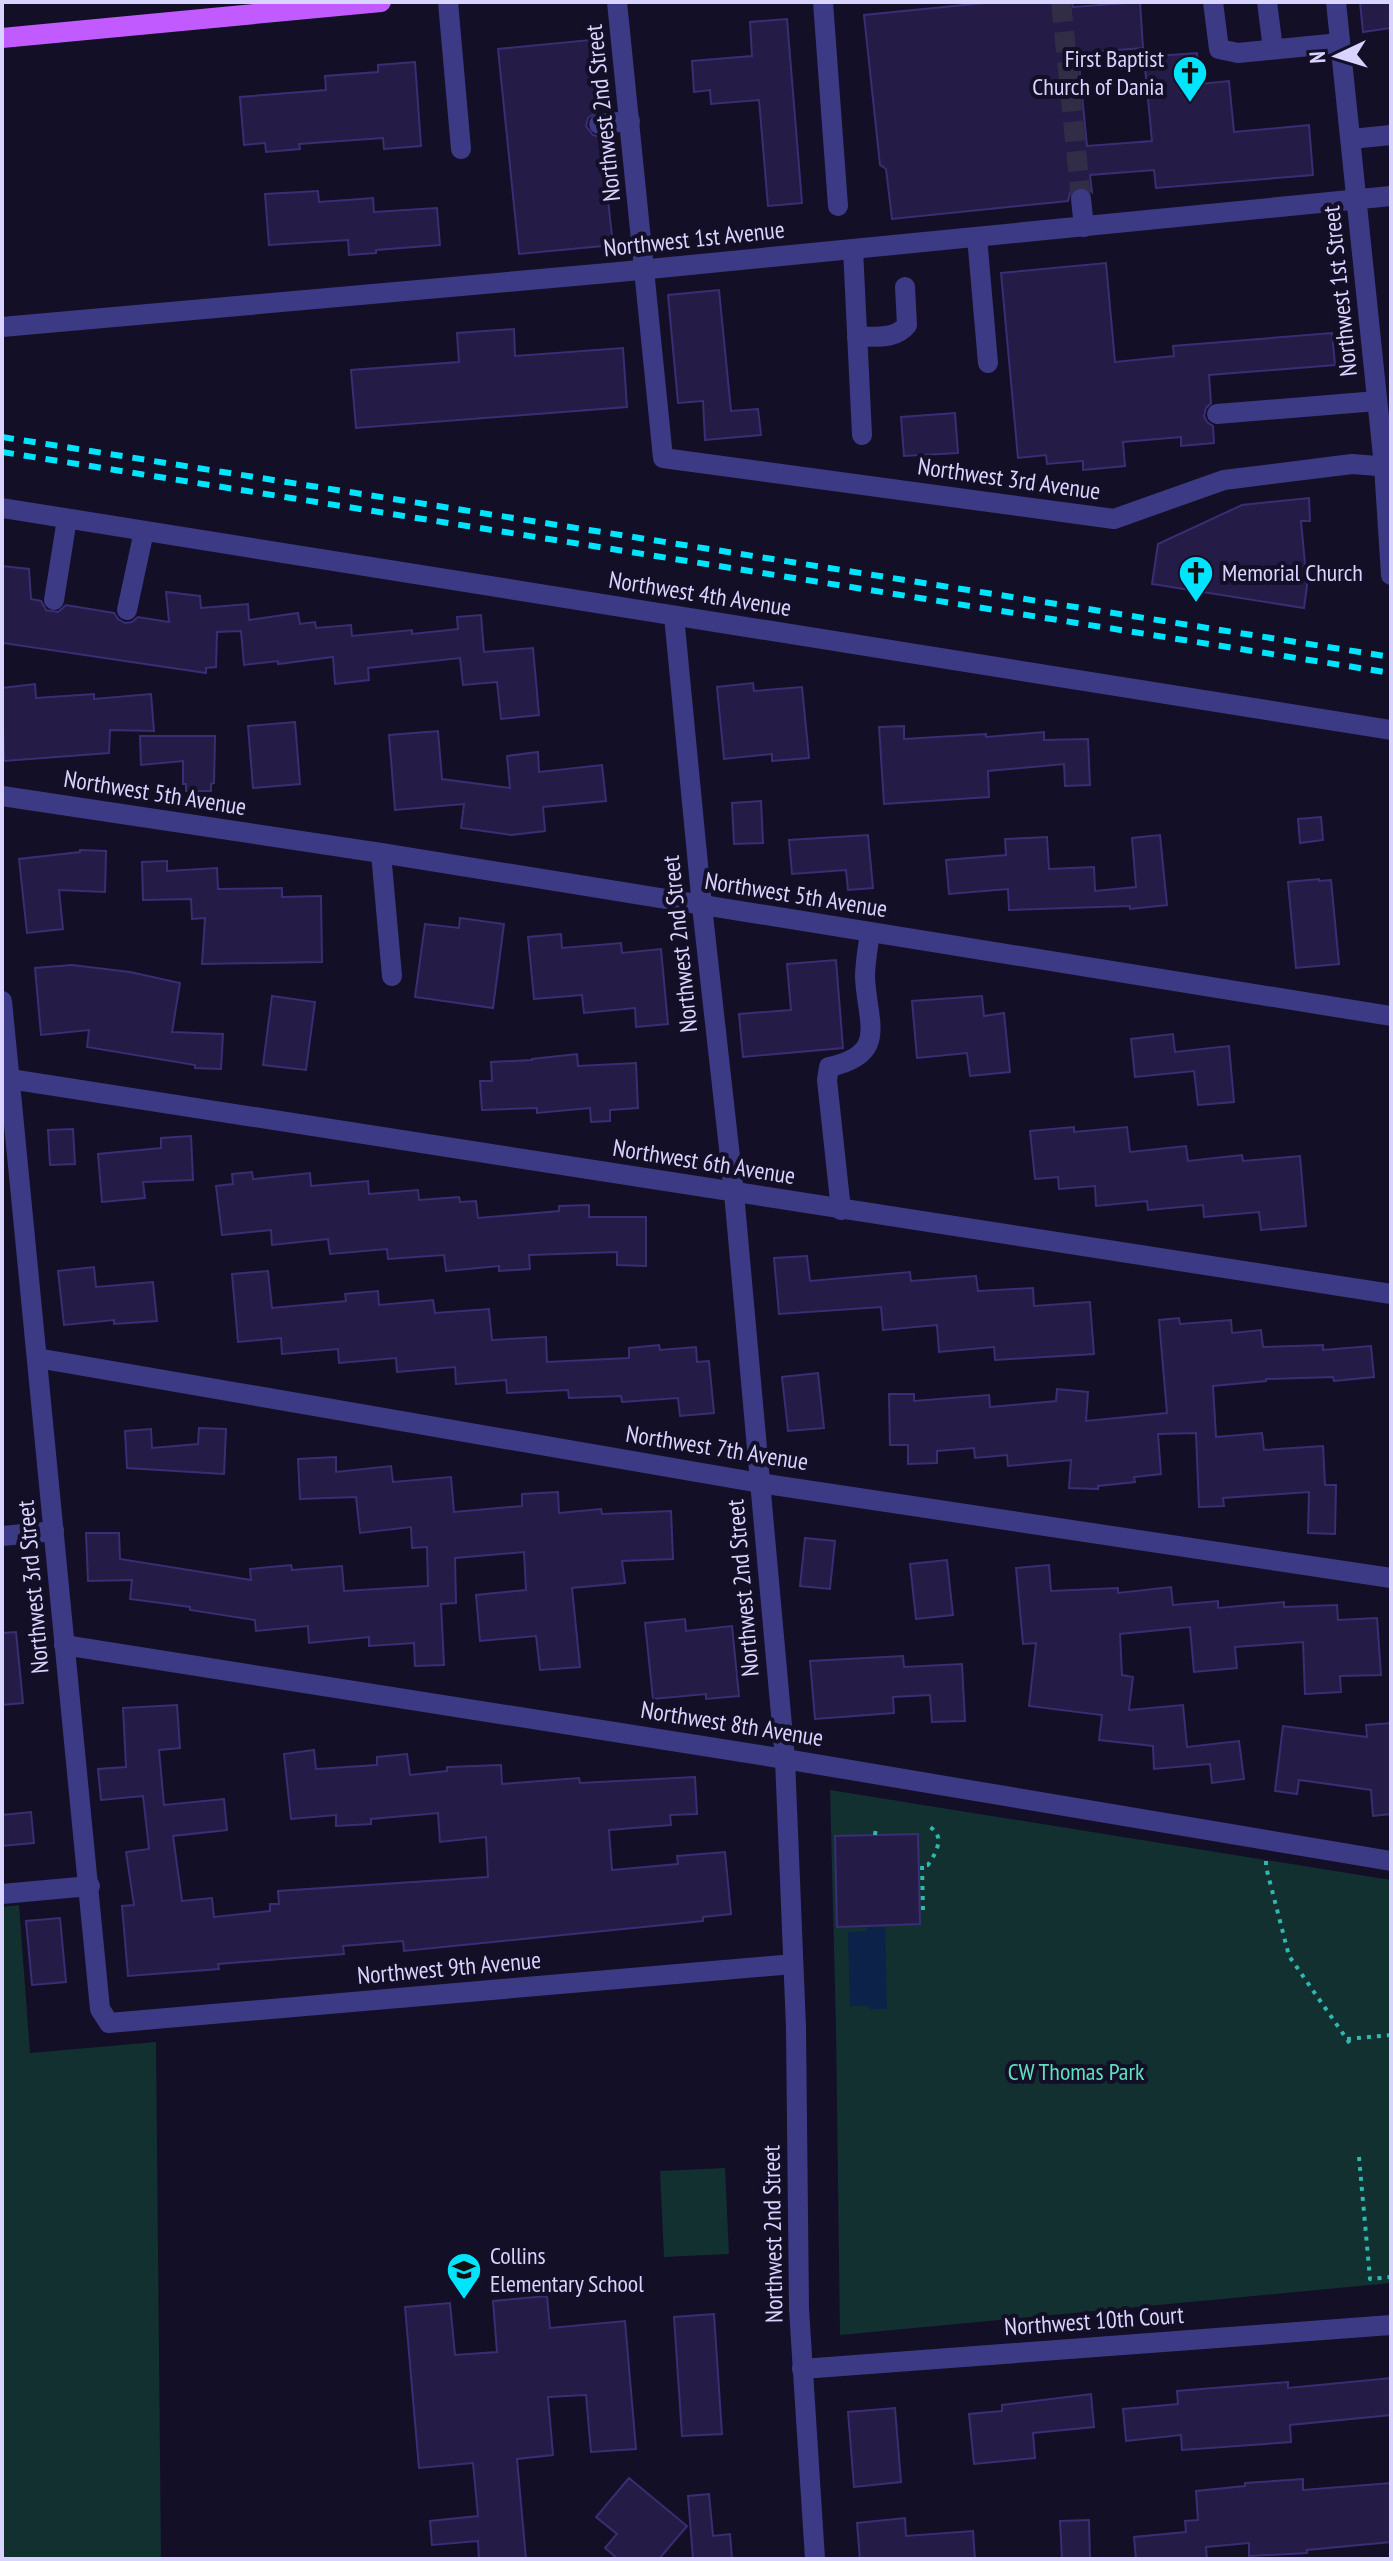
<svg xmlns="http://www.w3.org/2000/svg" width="1393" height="2561" viewBox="0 0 1393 2561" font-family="'PT Sans Narrow',sans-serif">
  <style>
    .green { fill: #12302f }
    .water { fill: #0c2248 }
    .building { fill: #241b47; stroke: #3b2d73; stroke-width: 2 }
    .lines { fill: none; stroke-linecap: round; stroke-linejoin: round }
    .minor-tunnel { stroke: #312d47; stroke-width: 20; stroke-dasharray: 20 10; stroke-linecap: butt }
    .path { stroke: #2fb8b0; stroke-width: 4; stroke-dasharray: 4 6; stroke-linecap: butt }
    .minor { stroke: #3d3a85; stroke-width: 20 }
    .major { stroke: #c25bff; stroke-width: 20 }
    .rail { stroke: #00e5ff; stroke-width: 6; stroke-dasharray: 12 10; stroke-linecap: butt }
    .labels { text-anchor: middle; stroke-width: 8; stroke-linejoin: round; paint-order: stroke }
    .poi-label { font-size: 24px; fill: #d9d4ff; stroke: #130f26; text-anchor: start }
    .street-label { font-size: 24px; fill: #d9d4ff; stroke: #130f26 }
    .park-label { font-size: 24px; fill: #5fe0c0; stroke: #130f26 }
  </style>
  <rect width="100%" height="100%" fill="#130f26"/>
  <!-- green -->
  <g class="green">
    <path d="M830 1790 1391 1880V2283L840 2335 836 2027Z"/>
    <path d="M19 1905 30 2053 156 2042 161 2559H2V1907Z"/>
    <path d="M725 2168 729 2254 664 2257 660 2171Z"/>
  </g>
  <!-- water -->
  <path class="water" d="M867 1927H885L887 2009H869V2006H850L848 1932 867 1931Z"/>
  <!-- building -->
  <g class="building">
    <path d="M994 2H1072L1073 7 1140 2 1143 48 1078 53 1087 146 1152 141 1144 57 1197 53 1200 84 1229 81 1234 132 1309 125 1313 175 1156 188 1154 170 1090 175 1092 192 1087 188 1079 186 1070 193 1068 201 892 219 886 169 880 165 864 15Z"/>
    <path d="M1360 2H1391V28L1363 32Z"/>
    <path d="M787 19 802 203 768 206 759 100 711 104 710 90 694 92 692 61 752 56 750 22Z"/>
    <path d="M590 40 598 111 588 118 586 126 593 135 601 137 613 245 519 254 498 49Z"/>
    <path d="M415 62 421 146 384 149 383 138 299 144 300 149 266 152 265 143 244 145 240 97 326 90 325 76 378 72V65Z"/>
    <path d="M318 191 319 202 373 198 374 212 437 208 440 245 376 250V253L349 255 348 240 269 245 265 194Z"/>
    <path d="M1106 263 1115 362 1174 356 1173 346 1332 333 1335 365 1209 375 1211 403 1206 408 1204 416 1207 422 1213 426 1214 443 1181 446V437L1123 442 1125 466 1083 470V461L1047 464 1046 455 1018 458 1001 273Z"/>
    <path d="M719 290 731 411 758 409 761 435 705 440 703 401 678 403 668 295Z"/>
    <path d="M514 329 515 356 623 348 627 407 356 428 351 370 459 362 457 333Z"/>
    <path d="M955 413 958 453 904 456 901 417Z"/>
    <path d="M1309 498 1310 521H1301L1307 586 1304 608 1152 584 1158 544 1242 505Z"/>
    <path d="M2 566 29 569 31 599 41 601 46 610 58 612 66 605 114 613 118 619 125 623 132 622 138 617 169 622 166 592 200 596 201 608 248 604 249 620 298 613 300 624 315 622 316 628 351 625 352 636 412 630V634L458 629 457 617 481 615 484 652 533 648 539 715 501 719 497 682 463 685 460 658 368 668 369 680 335 684 333 657 278 664V661L244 665 241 631 217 632 216 667 206 668V673L3 643Z"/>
    <path d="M753 683 754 691 802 687 809 758 772 761V754L724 759 717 687Z"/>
    <path d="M35 684 36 698 94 694V699L151 694 154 731 110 730 109 753 4 761 2 688Z"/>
    <path d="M295 722 300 784 253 788 248 726Z"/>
    <path d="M904 726V739L986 734V737L1044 732V740L1088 739 1090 785 1065 786 1064 764 988 771 989 797 884 804 879 727Z"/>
    <path d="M438 731 442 779 510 788 507 756 538 752 539 772 602 765 606 801 543 807 545 831 511 835 461 828 464 804 395 810 389 735Z"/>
    <path d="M140 736H215L214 783 211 784V791H186V784H183V761L141 765Z"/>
    <path d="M761 801 763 843 734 844 732 803Z"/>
    <path d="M1321 817 1323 840 1300 843 1298 819Z"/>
    <path d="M868 835 873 888 848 890 846 870 792 874 789 840Z"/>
    <path d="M1160 835 1167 905 1130 909V906L1009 910 1008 889 949 894 946 860 1006 855 1005 839 1047 837 1049 869 1094 867 1095 891 1136 887 1132 838Z"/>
    <path d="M80 850 106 851 105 892 59 890 63 929 27 933 19 859 80 852Z"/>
    <path d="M167 861V871L217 868 218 889 282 888V897L321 896 322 962 202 964 205 918 192 919 191 899 143 900 142 862Z"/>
    <path d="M1319 879V881L1331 880 1339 964 1296 968 1288 882Z"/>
    <path d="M460 918 504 924 493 1008 415 997 425 924 459 928Z"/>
    <path d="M561 934 562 948 621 943 622 953 661 949 668 1024 636 1027 635 1008 584 1013 582 995 534 999 528 937Z"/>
    <path d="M836 960 843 1048 743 1057 739 1014 791 1010 787 964Z"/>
    <path d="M72 965 130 972 180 983 172 1032 223 1034 221 1069 195 1068V1065L87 1047 89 1030 41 1035 35 968Z"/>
    <path d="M272 996 315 1002 306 1070 263 1065Z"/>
    <path d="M982 996 984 1016 1004 1013 1010 1072 970 1076 967 1053 917 1058 912 1001Z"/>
    <path d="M1173 1034 1175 1052 1229 1046 1234 1102 1198 1105 1194 1071 1135 1077 1131 1039Z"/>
    <path d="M577 1054 578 1066 636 1063 638 1108 610 1110V1121L591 1122 590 1108 537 1113V1108L482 1110 480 1081H492L491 1062 532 1060V1059Z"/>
    <path d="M1074 1127V1132L1127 1127 1130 1152 1186 1146 1188 1161 1242 1155 1243 1161 1300 1156 1306 1226 1261 1230 1259 1212 1204 1217 1203 1205 1148 1210 1147 1201 1096 1206 1095 1186 1059 1189 1058 1177 1035 1179 1030 1131Z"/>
    <path d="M73 1129 75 1164 50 1165 48 1130Z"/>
    <path d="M191 1136 193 1180 143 1182 145 1198 102 1202 98 1154 161 1148V1138Z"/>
    <path d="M252 1172 253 1179 310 1173 311 1186 368 1181 369 1194 418 1190 419 1200 459 1197 460 1202 476 1201 478 1218 559 1211V1206L589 1205V1217H646V1266L617 1265V1252L529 1255 530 1269 499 1271V1266L446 1271 444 1255 388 1259 387 1249 330 1254 328 1239 272 1245 271 1230 222 1235 216 1186 233 1184 232 1174Z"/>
    <path d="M807 1256 810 1281 910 1272 911 1281 976 1276 978 1291 1033 1288 1034 1306 1090 1302 1094 1354 995 1360 994 1347 939 1352 937 1325 883 1330 881 1307 779 1314 774 1258Z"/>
    <path d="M94 1267 96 1287 153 1282 157 1321 114 1324V1320L64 1325 58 1271Z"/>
    <path d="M268 1271 272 1308 346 1301 345 1294 378 1291 379 1305 433 1300 435 1313 489 1309 492 1340 546 1337 547 1362 629 1358V1348L659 1345 660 1350 696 1347 697 1362 709 1361 714 1413 680 1416 678 1398 622 1402 621 1396 569 1398 568 1390 507 1393 506 1380 456 1384 455 1367 397 1372 396 1358 339 1363 338 1349 282 1354 281 1338 238 1342 232 1274Z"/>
    <path d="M1179 1318 1180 1324 1231 1320 1232 1333 1261 1330 1263 1347 1323 1345V1350L1371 1346 1374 1377 1334 1381 1333 1377 1266 1379V1381L1213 1386 1216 1437 1262 1433 1264 1450 1323 1446 1325 1485H1336L1335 1534 1308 1533 1309 1492 1223 1498 1224 1506 1199 1507 1196 1433 1158 1434 1161 1474 1134 1477 1135 1482 1098 1486V1489L1069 1488 1071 1460 1008 1466 1007 1455 975 1458 974 1448 937 1451V1463L908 1464V1445H890L889 1394H914V1401L989 1395 990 1407 1056 1401 1057 1389 1088 1392 1086 1421 1167 1413 1159 1320Z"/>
    <path d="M818 1373 824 1428 788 1431 782 1377Z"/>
    <path d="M199 1428 226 1429 224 1474 127 1468 125 1431 151 1429 152 1448 198 1444Z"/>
    <path d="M336 1457V1472L391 1466 393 1482 451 1477 454 1512 522 1506V1494L558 1492 559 1513 601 1509 602 1514 671 1511 673 1559 622 1561 625 1583 572 1588 580 1667 540 1670 536 1636 480 1641 476 1595 526 1590 524 1552 455 1558 456 1603 441 1604 444 1665 415 1666 414 1643 369 1646V1637L309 1643 308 1626 256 1631 255 1620 190 1610V1607L130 1599 132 1580 88 1581 86 1533H119L120 1559 251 1580 250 1569 291 1565 292 1570 342 1566 344 1591 428 1586 427 1547 412 1548 411 1527 360 1533 356 1497 300 1499 298 1459Z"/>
    <path d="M805 1538 835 1541 830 1589 800 1586Z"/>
    <path d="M947 1560 953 1615 916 1619 910 1564Z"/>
    <path d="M1049 1565 1051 1591 1118 1588V1593L1171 1587 1173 1605 1218 1601V1608L1284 1602V1607L1337 1605 1338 1620 1377 1618 1381 1675 1340 1676 1341 1692 1305 1694 1303 1642 1235 1647 1237 1668 1194 1672 1190 1627 1120 1634 1122 1675 1133 1677 1129 1710 1183 1705 1187 1747 1239 1741 1244 1779 1212 1783 1210 1764 1154 1769 1153 1746 1099 1740 1102 1715 1029 1706 1036 1643 1023 1644 1016 1568Z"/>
    <path d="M685 1619 686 1631 732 1626 739 1696 706 1699V1694L653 1699 645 1623Z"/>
    <path d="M16 1632 23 1703 2 1705V1633Z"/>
    <path d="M903 1656 904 1667 962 1664 965 1721 932 1722 930 1695 893 1697 894 1713 815 1719 810 1661Z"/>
    <path d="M177 1705 180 1748 159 1750 164 1805 224 1799 227 1830 173 1836 182 1901 212 1898 214 1917 270 1911V1904H279L278 1891 488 1877 486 1837 440 1842 438 1813 371 1819V1824L336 1826V1815L291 1819 284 1754 314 1750 316 1769 377 1765V1757L407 1754 410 1775 447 1771V1767L501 1765 502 1784 579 1778 580 1783 695 1777 697 1814 670 1815 671 1825 609 1830 612 1870 678 1864 677 1856 725 1852 731 1914 703 1917V1921L404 1951 403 1941 343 1946 344 1954 218 1964 219 1969 128 1976 122 1906 134 1905 126 1852 149 1849 143 1796 101 1800 98 1769 126 1767 123 1708Z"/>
    <path d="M1391 1723V1814L1373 1816 1371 1790 1299 1780 1297 1794 1275 1791 1283 1726 1367 1737 1366 1725Z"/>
    <path d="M31 1812 34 1843 2 1846V1815Z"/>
    <path d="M918 1834 920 1924 837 1927 835 1836Z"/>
    <path d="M60 1918 66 1982 32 1985 26 1921Z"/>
    <path d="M547 2296 550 2328 625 2321 636 2449 591 2452 586 2395 548 2397 553 2455 517 2459 526 2559H479L478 2541 432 2545 430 2521 478 2516 473 2463 419 2468 405 2307 450 2303 455 2355 497 2352 493 2301Z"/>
    <path d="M714 2314 722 2434 682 2436 674 2317Z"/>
    <path d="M1391 2378V2415L1290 2425 1291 2442 1182 2450 1181 2435 1126 2441 1123 2409 1178 2404 1177 2391 1288 2382V2388Z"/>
    <path d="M1091 2394 1094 2427 1033 2433 1035 2458 974 2464 969 2414 1002 2411V2405Z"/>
    <path d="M895 2408 901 2482 854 2487 848 2412Z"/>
    <path d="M629 2478 687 2526 659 2559H618L605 2548 617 2534 596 2517Z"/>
    <path d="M1303 2479V2490L1391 2483V2542L1307 2550V2553L1249 2556V2543L1206 2547 1207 2559H1136L1134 2537 1186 2532 1185 2521 1198 2520 1196 2491 1245 2486V2483Z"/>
    <path d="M709 2494 713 2536 730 2534 732 2559H693L688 2496Z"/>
    <path d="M905 2518 906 2536 973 2531 975 2559H860L857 2523Z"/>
    <path d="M1089 2520 1090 2559H1062L1060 2521Z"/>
  </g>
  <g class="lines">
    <!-- minor-tunnel -->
    <path class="minor-tunnel" d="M1061 2 1081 199"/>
    <!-- path -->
    <g class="path">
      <path d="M875 1835 876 1827"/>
      <path d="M1266 1861V1867L1289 1956 1353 2048"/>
      <path d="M923 1910 922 1865H928C938 1850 946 1834 926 1825"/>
      <path d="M1347 2039 1391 2035"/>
      <path d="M1359 2157 1370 2279 1391 2277"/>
    </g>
    <!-- minor -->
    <g class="minor">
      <path d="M448 2 461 149"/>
      <path d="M617 2 663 458 1114 519 1224 480 1352 464 1391 467"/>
      <path d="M823 2 838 206"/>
      <path d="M1213 2 1219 49 1238 53 1340 43"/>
      <path d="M1267 2 1273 49"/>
      <path d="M1336 2 1384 466 1391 575"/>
      <path d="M599 124 630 121"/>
      <path d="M1351 139 1391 135"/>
      <path d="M1081 199 1084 227"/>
      <path d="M977 237 988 363"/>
      <path d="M853 249 862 435"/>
      <path d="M2 327 619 272 1391 196"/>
      <path d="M857 337C875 336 895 340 907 325L905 287"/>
      <path d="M1217 414 1377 401"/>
      <path d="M2 508 1391 730"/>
      <path d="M54 600 67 519"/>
      <path d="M127 610 144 531"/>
      <path d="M674 616 702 906 734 1193 785 1759 796 2027 799 2309 815 2559"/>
      <path d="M2 796 381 853 1391 1016"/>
      <path d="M381 853 392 976"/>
      <path d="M2 1001 100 2009 109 2023 793 1964"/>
      <path d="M10 1079 1391 1294"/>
      <path d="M841 1210 827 1080 829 1067C889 1054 867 1023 865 977 865 963 868 947 870 933"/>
      <path d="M37 1358 760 1483 1391 1578"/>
      <path d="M2 1536 54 1531"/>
      <path d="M64 1645 785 1759 1391 1861"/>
      <path d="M2 1894 90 1886"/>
      <path d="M802 2369 1391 2325"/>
    </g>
    <!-- major -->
    <path class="major" d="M2 38 381 2"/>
    <!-- rail -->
    <g class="rail">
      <path d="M2 437 1391 657"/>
      <path d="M2 452 1391 673"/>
    </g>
  </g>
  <!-- icons -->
  <defs>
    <symbol id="church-pin" viewBox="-11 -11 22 30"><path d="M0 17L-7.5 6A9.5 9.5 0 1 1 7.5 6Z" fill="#00e5ff" stroke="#130f26"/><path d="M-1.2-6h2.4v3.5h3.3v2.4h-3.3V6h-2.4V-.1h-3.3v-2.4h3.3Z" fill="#111"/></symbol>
    <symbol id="school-pin" viewBox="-11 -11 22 30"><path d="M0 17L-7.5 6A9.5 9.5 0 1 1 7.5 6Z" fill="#00e5ff" stroke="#130f26"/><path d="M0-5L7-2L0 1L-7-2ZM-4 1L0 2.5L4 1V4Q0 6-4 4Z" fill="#111"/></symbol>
  </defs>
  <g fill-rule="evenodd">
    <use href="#church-pin" x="1170" y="53" width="40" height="54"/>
    <use href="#church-pin" x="1176" y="553" width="40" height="54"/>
    <use href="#school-pin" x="444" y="2250" width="40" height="54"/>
  </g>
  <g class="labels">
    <!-- poi labels -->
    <g class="poi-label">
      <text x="1164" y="67" text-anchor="end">First Baptist<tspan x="1164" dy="28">Church of Dania</tspan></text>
      <text x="1222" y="581">Memorial Church</text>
      <text x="490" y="2264">Collins<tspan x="490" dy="28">Elementary School</tspan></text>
    </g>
    <!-- street labels -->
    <g class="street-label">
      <text transform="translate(603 113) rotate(-96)" y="8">Northwest 2nd Street</text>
      <text transform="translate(694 239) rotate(-6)" y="8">Northwest 1st Avenue</text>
      <text transform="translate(1340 291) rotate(-96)" y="8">Northwest 1st Street</text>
      <text transform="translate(1009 479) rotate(8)" y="8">Northwest 3rd Avenue</text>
      <text transform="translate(700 594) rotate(9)" y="8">Northwest 4th Avenue</text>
      <text transform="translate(155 793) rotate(9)" y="8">Northwest 5th Avenue</text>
      <text transform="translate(796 895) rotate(9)" y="8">Northwest 5th Avenue</text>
      <text transform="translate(680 944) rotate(-96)" y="8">Northwest 2nd Street</text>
      <text transform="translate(704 1162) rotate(9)" y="8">Northwest 6th Avenue</text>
      <text transform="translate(717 1448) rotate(9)" y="8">Northwest 7th Avenue</text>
      <text transform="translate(33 1587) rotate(-95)" y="8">Northwest 3rd Street</text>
      <text transform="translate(743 1588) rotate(-95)" y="8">Northwest 2nd Street</text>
      <text transform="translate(732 1724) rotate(9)" y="8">Northwest 8th Avenue</text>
      <text transform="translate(449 1968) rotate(-5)" y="8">Northwest 9th Avenue</text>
      <text transform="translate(773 2234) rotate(-91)" y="8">Northwest 2nd Street</text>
      <text transform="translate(1094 2321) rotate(-4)" y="8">Northwest 10th Court</text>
    </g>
    <!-- park labels -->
    <g class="park-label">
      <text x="1076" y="2080">CW Thomas Park</text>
    </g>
  </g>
  <!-- border -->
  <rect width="1393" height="2561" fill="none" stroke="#d9d4ff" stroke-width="8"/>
  <!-- north arrow -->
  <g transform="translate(1337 56) rotate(266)" stroke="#130f26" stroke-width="6" paint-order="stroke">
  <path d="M0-6L14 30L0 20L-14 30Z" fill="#d9d4ff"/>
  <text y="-12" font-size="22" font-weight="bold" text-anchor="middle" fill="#d9d4ff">N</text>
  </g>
</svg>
